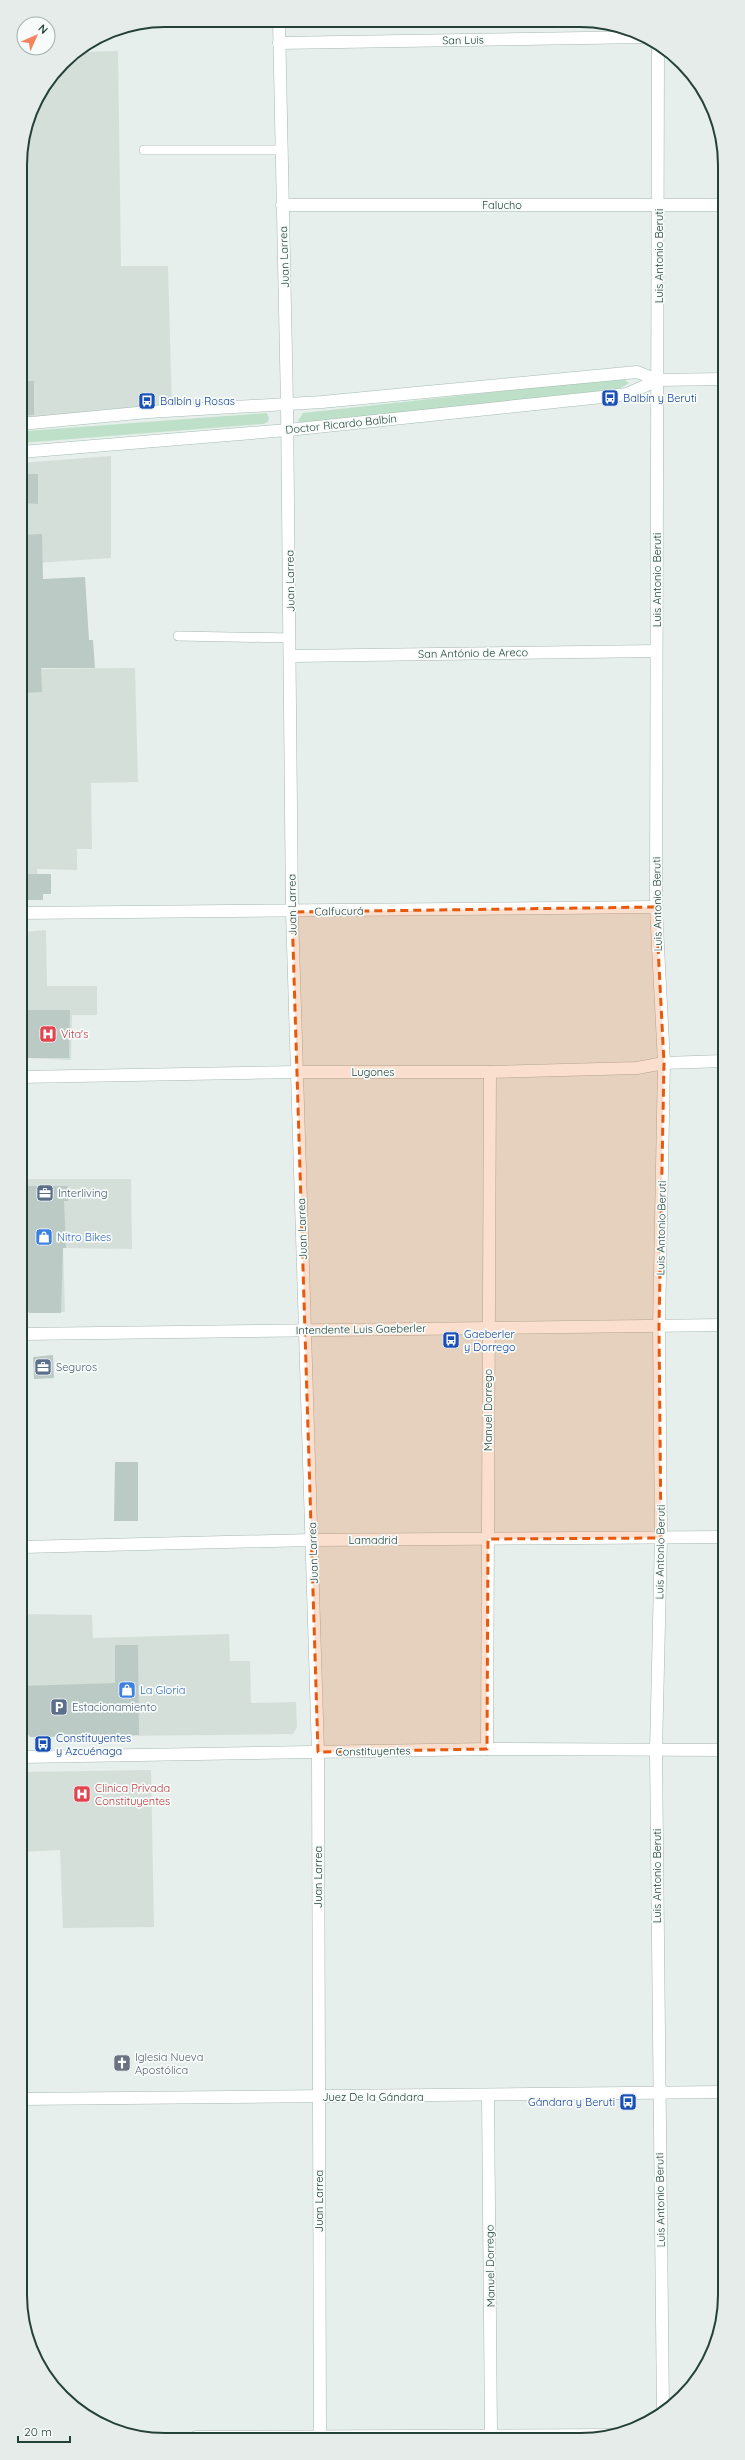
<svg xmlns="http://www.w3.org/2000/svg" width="745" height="2460" viewBox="0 0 745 2460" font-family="Quicksand,sans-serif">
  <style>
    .built { fill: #d4dfda }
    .green { fill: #bfe0c8 }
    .building { fill: #bbcac4 }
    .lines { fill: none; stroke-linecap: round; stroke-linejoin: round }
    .lane-casing { stroke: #a8b8b2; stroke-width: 10 }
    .street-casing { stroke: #a8b8b2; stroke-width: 13 }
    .secondary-casing { stroke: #a4bbb3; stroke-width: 13 }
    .lane { stroke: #fff; stroke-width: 9 }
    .street { stroke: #fff; stroke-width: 12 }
    .secondary { stroke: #fff; stroke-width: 12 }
    .marked { fill: #e8590c; fill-opacity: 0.2; stroke: #e8590c; stroke-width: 3; stroke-dasharray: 8 5; stroke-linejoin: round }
    .labels { text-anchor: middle; stroke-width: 3.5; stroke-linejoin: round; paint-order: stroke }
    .street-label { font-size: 11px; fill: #24423a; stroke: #f7fbf9 }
    .transit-label { font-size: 11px; fill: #164399; stroke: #f7fbf9; text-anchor: start }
    .health-label { font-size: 11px; fill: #be3a42; stroke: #f7fbf9; text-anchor: start }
    .service-label { font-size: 11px; fill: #4e5e75; stroke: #f7fbf9; text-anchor: start }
    .shop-label { font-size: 11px; fill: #366cbe; stroke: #f7fbf9; text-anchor: start }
    .worship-label { font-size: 11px; fill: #5b616d; stroke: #f7fbf9; text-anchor: start }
    .rim { fill: none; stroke: #24423a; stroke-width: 2 }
  </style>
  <rect width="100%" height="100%" fill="#e6efeb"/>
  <!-- built -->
  <g class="built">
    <path d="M118 51 121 266H168L172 409 21 424 20 156 31 109 63 62 78 52Z"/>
    <path d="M111 456V558L21 564V463Z"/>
    <path d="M135 668 138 782 91 783 92 849H77V870L37 869 38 895 21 896V669Z"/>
    <path d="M46 930 47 986H97V1015H72L71 1060 29 1058 23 1052 21 934 22 932Z"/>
    <path d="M21 1179H131L132 1249 63 1248 65 1312H29L22 1302Z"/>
    <path d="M23 1614 92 1615 93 1638 229 1634 230 1661H250L251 1703 296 1702 297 1727 293 1734 33 1737 24 1731Z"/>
    <path d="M151 1770 154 1927 63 1928 60 1850 22 1852V1772Z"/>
  </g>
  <!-- green -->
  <g class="green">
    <path d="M622 378 629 383 619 389 302 423 298 421 303 413Z"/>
    <path d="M267 413 269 419 268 422 263 424 21 443V433L27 431Z"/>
  </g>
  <!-- building -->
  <g class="building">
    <path d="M21 381H34V415L21 416Z"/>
    <path d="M21 474H38V504L21 503Z"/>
    <path d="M42 534 43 579 85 577 89 640H93L95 668H41L42 692 21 693V641H23L21 535Z"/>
    <path d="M21 874H51V894H43V900H27L21 897Z"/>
    <path d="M27 1010H70L69 1058H27Z"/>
    <path d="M21 1186H68V1201H64L66 1248H63L61 1313H29L22 1301Z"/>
    <path d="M53 1355 54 1378 34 1379 33 1357Z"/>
    <path d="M115 1462H138V1521H114Z"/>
    <path d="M115 1645H138L139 1735 30 1737 23 1728 22 1686 115 1683Z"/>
  </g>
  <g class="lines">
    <defs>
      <g id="lane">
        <path d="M144 150H281"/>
        <path d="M178 636 290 638"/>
      </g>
      <g id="street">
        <path d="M279 21 287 404 292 912 318 1752 320 2437"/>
        <path d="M279 43 647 37"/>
        <path d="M658 44 656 907 664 1063 659 1326 661 1538 656 1751 663 2412"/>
        <path d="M282 205H722"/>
        <path d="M291 656 656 651"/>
        <path d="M21 913 656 907"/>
        <path d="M21 1077 297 1072H490L637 1068 664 1063 723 1061"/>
        <path d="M22 1334 724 1325"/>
        <path d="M22 1547 312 1540 724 1537"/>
        <path d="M487 1749 490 1072"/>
        <path d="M22 1757 487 1749 724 1750"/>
        <path d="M488 2096 491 2435"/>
        <path d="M22 2099 724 2092"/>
        <path d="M196 2437 615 2435"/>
      </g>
      <g id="secondary">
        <path d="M21 424 148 412 322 402 637 372 658 380 723 379"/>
        <path d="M21 452 288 430 602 397 627 394 658 380"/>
      </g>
    </defs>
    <!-- lane casing -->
    <use href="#lane" class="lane-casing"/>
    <!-- street casing -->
    <use href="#street" class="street-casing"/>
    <!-- secondary casing -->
    <use href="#secondary" class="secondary-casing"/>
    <!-- lane -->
    <use href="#lane" class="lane"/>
    <!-- street -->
    <use href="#street" class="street"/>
    <!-- secondary -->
    <use href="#secondary" class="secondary"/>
  </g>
  <!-- marked area -->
  <path class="marked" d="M656 907 664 1063 659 1326 661 1538 488 1539 487 1749 318 1752 292 912Z"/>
  <!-- icons -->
  <defs>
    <symbol id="bus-square" viewBox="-11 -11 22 22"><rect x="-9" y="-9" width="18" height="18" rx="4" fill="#1a4fb4" stroke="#f7fbf9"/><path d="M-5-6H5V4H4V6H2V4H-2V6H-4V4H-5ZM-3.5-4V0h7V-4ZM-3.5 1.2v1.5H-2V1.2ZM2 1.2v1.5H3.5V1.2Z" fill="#fff"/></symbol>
    <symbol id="hospital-square" viewBox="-11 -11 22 22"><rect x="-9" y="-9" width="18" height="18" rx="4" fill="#e0444e" stroke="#f7fbf9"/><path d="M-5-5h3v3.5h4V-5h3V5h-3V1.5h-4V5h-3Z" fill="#fff"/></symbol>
    <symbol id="office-square" viewBox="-11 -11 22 22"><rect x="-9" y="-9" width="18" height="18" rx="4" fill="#5c6f8a" stroke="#f7fbf9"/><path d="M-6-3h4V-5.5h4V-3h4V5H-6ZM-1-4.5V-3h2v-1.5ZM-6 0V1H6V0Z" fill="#fff"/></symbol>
    <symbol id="shop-square" viewBox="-11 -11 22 22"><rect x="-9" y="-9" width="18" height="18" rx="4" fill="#3f7fe0" stroke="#f7fbf9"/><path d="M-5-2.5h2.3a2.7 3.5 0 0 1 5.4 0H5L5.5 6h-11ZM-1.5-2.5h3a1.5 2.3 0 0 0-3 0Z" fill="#fff"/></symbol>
    <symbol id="parking-square" viewBox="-11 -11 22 22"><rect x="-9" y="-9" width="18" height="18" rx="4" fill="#5c6f8a" stroke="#f7fbf9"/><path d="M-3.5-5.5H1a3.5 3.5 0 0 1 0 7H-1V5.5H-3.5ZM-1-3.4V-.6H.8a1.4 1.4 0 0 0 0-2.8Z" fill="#fff"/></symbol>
    <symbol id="church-square" viewBox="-11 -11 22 22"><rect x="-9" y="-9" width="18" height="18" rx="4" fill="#6b7280" stroke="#f7fbf9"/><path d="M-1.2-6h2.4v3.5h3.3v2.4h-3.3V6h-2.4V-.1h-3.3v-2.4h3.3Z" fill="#fff"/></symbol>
  </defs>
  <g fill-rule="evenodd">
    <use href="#bus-square" x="600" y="388" width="20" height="20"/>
    <use href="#bus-square" x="137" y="391" width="20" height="20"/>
    <use href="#hospital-square" x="38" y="1024" width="20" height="20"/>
    <use href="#office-square" x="35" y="1183" width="20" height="20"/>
    <use href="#shop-square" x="34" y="1227" width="20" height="20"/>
    <use href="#bus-square" x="441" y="1330" width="20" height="20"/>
    <use href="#office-square" x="33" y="1357" width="20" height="20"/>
    <use href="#shop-square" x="117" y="1680" width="20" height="20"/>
    <use href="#parking-square" x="49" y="1697" width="20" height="20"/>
    <use href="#bus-square" x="33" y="1734" width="20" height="20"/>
    <use href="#hospital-square" x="72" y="1784" width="20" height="20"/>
    <use href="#church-square" x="112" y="2053" width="20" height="20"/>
    <use href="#bus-square" x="618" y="2092" width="20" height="20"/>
  </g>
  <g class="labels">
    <!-- street labels -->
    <g class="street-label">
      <text transform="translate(463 40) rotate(-1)" y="4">San Luis</text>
      <text x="502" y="209">Falucho</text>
      <text transform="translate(659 256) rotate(-90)" y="4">Luis Antonio Beruti</text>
      <text transform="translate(284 257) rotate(-92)" y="4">Juan Larrea</text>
      <text transform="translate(341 424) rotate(-6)" y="4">Doctor Ricardo Balbín</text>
      <text transform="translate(657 580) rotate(-90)" y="4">Luis Antonio Beruti</text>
      <text transform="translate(290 581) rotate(-91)" y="4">Juan Larrea</text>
      <text transform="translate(473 653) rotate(-1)" y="4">San António de Areco</text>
      <text transform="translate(657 904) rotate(-91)" y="4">Luis Antonio Beruti</text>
      <text transform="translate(292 905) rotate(-91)" y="4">Juan Larrea</text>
      <text transform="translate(339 911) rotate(-1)" y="4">Calfucurá</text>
      <text x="373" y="1076">Lugones</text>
      <text transform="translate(661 1228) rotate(-89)" y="4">Luis Antonio Beruti</text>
      <text transform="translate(302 1229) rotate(-92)" y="4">Juan Larrea</text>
      <text transform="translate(361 1329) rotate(-1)" y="4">Intendente Luis Gaeberler</text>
      <text transform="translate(488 1410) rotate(-90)" y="4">Manuel Dorrego</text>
      <text x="373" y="1544">Lamadrid</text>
      <text transform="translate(660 1552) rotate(-89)" y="4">Luis Antonio Beruti</text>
      <text transform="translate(313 1553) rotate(-92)" y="4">Juan Larrea</text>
      <text transform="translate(373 1751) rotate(-1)" y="4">Constituyentes</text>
      <text transform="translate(657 1876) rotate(-90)" y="4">Luis Antonio Beruti</text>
      <text transform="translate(318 1877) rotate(-90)" y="4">Juan Larrea</text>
      <text x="373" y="2101">Juez De la Gándara</text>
      <text transform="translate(660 2200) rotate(-91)" y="4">Luis Antonio Beruti</text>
      <text transform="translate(319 2201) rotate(-90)" y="4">Juan Larrea</text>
      <text transform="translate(490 2266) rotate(-91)" y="4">Manuel Dorrego</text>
    </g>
    <!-- transit labels -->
    <g class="transit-label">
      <text x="623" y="402">Balbín y Beruti</text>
      <text x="160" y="405">Balbín y Rosas</text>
      <text x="464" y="1338">Gaeberler<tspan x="464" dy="13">y Dorrego</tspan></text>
      <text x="56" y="1742">Constituyentes<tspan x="56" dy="13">y Azcuénaga</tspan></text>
      <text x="615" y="2106" text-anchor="end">Gándara y Beruti</text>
    </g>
    <!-- health labels -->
    <g class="health-label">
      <text x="61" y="1038">Vita's</text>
      <text x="95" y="1792">Clinica Privada<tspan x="95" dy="13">Constituyentes</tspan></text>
    </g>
    <!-- service labels -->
    <g class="service-label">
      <text x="58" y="1197">Interliving</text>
      <text x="56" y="1371">Seguros</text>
      <text x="72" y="1711">Estacionamiento</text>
    </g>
    <!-- shop labels -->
    <g class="shop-label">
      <text x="57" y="1241">Nitro Bikes</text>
      <text x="140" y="1694">La Gloria</text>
    </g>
    <!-- worship labels -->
    <g class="worship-label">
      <text x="135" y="2061">Iglesia Nueva<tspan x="135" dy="13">Apostólica</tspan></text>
    </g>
  </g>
  <!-- crop -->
  <path d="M0 0H745V2460H0ZM165 27H580A138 138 0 0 1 718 165V2295A138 138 0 0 1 580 2433H165A138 138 0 0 1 27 2295V165A138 138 0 0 1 165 27Z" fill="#e6ecea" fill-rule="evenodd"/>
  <path class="rim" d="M165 27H580A138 138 0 0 1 718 165V2295A138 138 0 0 1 580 2433H165A138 138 0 0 1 27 2295V165A138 138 0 0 1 165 27Z"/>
  <!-- north arrow -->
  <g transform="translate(36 36) rotate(45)"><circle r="19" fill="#f7fbf9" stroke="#a3b1ad"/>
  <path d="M0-3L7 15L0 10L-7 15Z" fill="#f4845f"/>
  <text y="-6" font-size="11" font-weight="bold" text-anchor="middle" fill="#24423a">N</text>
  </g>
  <!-- scale -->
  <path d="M18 2436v6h52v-6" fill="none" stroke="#24423a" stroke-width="2"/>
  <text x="24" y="2436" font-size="12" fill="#24423a" stroke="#f7fbf9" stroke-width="3" paint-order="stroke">20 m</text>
</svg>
